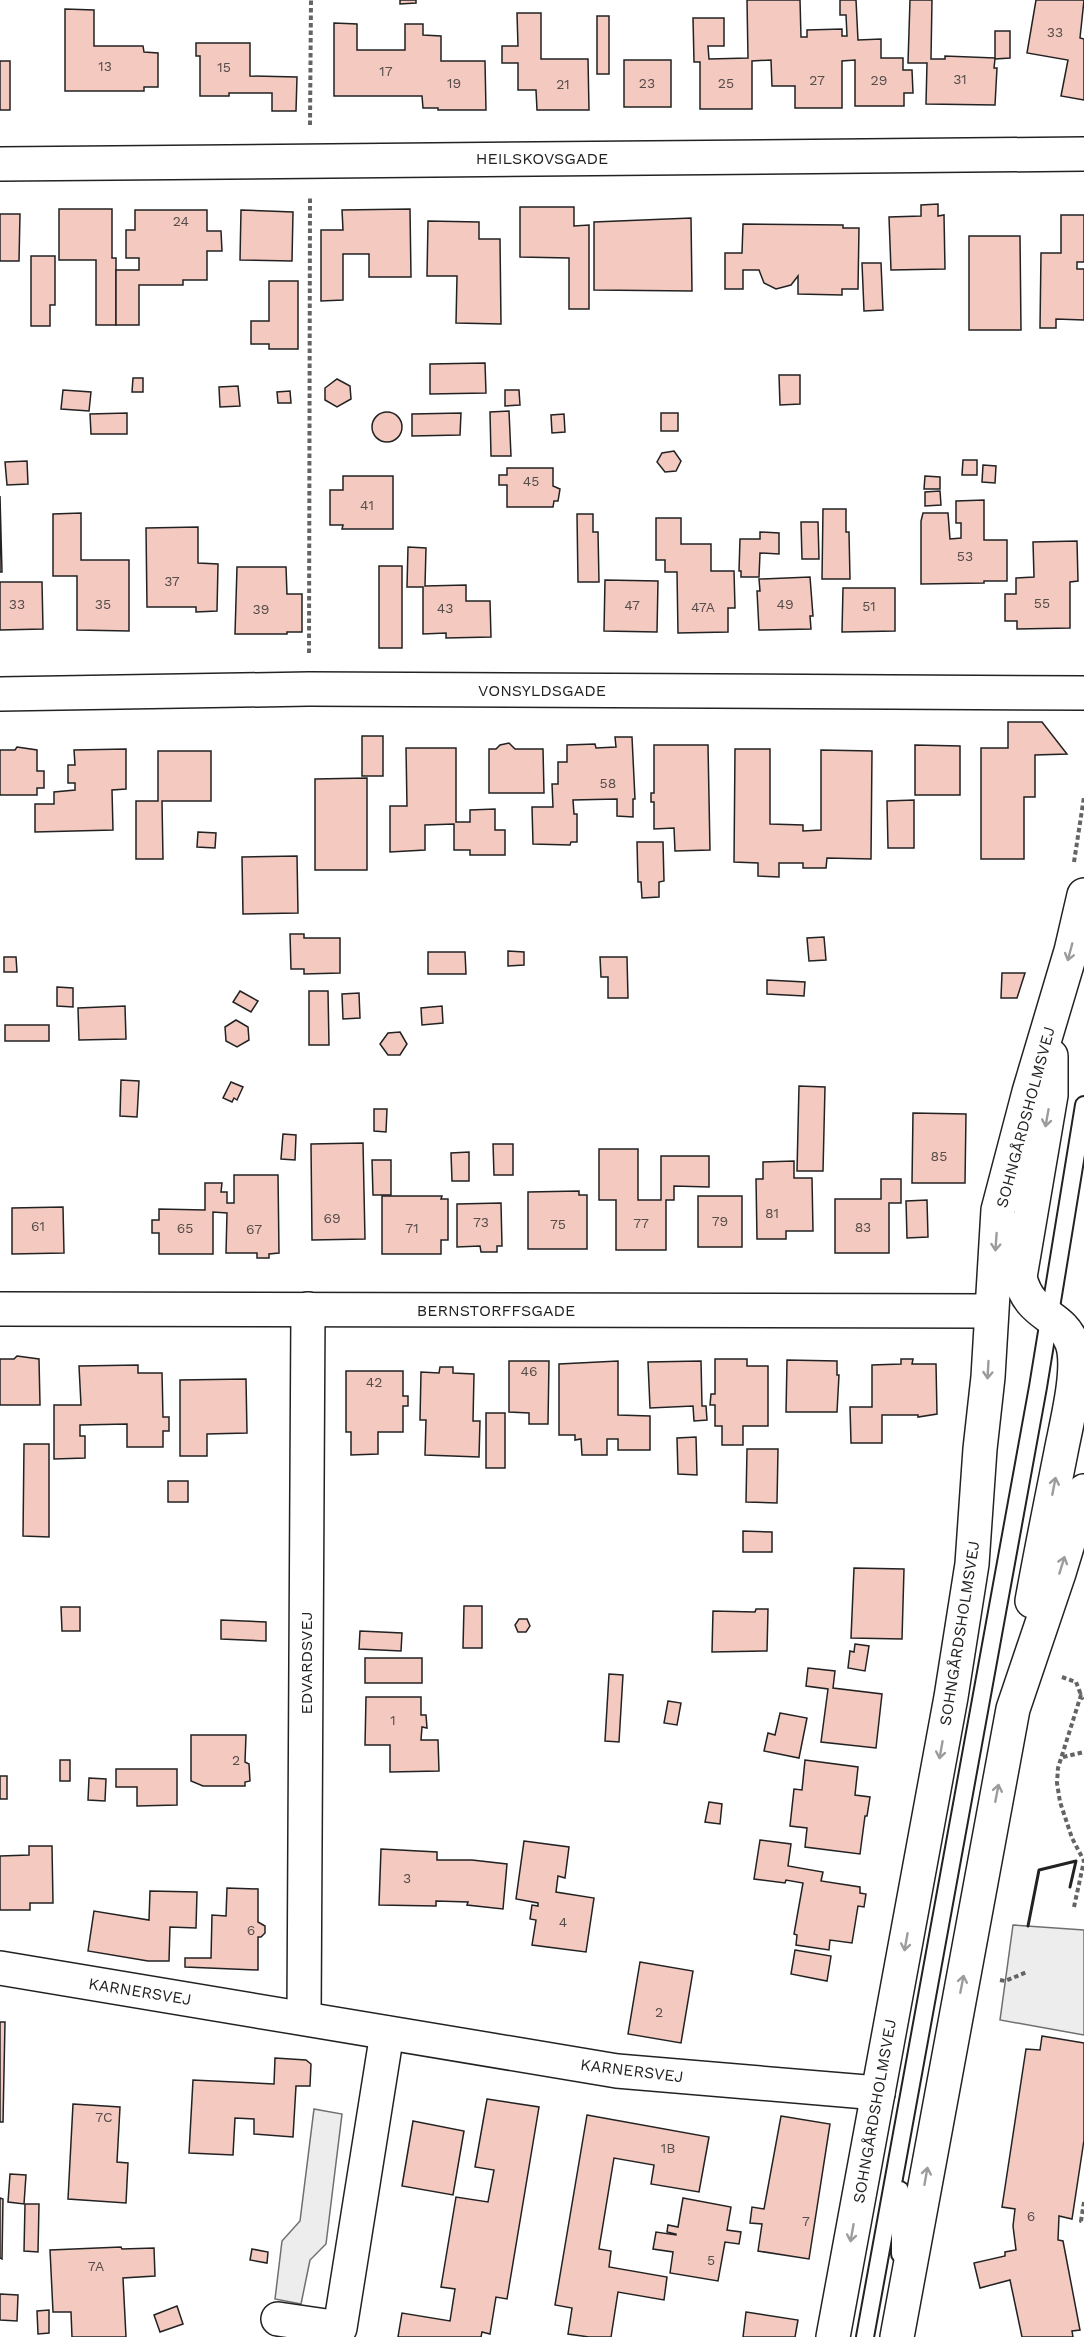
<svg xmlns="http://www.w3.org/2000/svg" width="1084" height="2337" viewBox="0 0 1084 2337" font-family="'Work Sans',sans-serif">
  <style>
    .parking { fill: #ededed; stroke: #6f6f6f; stroke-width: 1.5 }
    .building { fill: #f3c9c0; stroke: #222; stroke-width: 1.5 }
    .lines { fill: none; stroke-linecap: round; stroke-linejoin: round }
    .service-casing { stroke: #222; stroke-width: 20 }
    .minor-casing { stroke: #222; stroke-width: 36 }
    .tertiary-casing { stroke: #222; stroke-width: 36 }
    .path { stroke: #646464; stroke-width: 4; stroke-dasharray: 4.5 3; stroke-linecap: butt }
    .service { stroke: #fff; stroke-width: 16 }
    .minor { stroke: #fff; stroke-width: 33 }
    .tertiary { stroke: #fff; stroke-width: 33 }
    .wall { stroke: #222; stroke-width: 3 }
    .oneway { stroke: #9c9c9c }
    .labels { text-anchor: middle; stroke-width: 4.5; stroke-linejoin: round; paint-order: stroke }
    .number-label { font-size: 14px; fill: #564c4a }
    .street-label { font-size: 16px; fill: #222; stroke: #fff }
  </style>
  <rect width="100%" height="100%" fill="#fff"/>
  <!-- parking -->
  <g class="parking">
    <path d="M1013 1925 1084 1930V2035L1000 2020Z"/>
    <path d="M314 2109 342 2114 326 2244 310 2260 301 2304 275 2299 282 2241 300 2221Z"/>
  </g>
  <!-- building -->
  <g class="building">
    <path d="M400 0H416V3L400 4Z"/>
    <path d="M747 0H800L801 37H807V30L842 29V36H847L846 15H840V0H856L858 40 881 39V58H903V70H912L913 93H904V106H855V60L842 61V108H795V86H772L771 60 752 61V109H700V62H694L693 18H724V46H708L709 59 748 58Z"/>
    <path d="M910 0H932L931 59H945V56L995 58V31H1010V58L995 59 994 68H997L995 105 926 104 927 63H908Z"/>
    <path d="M1036 0H1084L1080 38 1084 39V100L1061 96 1068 60 1027 53Z"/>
    <path d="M65 9 94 10V46H143L144 52 158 53V87H144V91H65Z"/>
    <path d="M517 13H541V59H588L589 110H537L536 90H518V63H502V46H518Z"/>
    <rect x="597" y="16" width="12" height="58"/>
    <path d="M334 23 357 24V50H405V24H423V35L441 36V61H485L486 110H438V108H423L422 96H334Z"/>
    <path d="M196 43H250V76L297 77 296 111H272V93H229V96H200V56H196Z"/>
    <rect x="624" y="60" width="47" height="47"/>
    <rect x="0" y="61" width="10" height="49"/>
    <path d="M938 204V216L944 215 945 269 891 270 889 217 921 216V205Z"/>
    <path d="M520 207H574V226L589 225V309H569V258L520 257Z"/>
    <path d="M59 209H112V258H116V325H96V260H59Z"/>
    <path d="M410 209 411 277H369V254H343V300L321 301V230H343L342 210Z"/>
    <path d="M135 210H207V231H221L222 251H207V280H183V285H139V325H116V270H139V258H126V230H135Z"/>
    <path d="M241 210 293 212 292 261 240 260Z"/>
    <path d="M0 214H20L19 261H0Z"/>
    <path d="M1061 215H1084V262H1077V269H1084V320L1056 319V328H1040L1041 253H1061Z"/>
    <path d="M691 218 692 291 594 290V222Z"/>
    <path d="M428 221 479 222V239H500L501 324 456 323 457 276H427Z"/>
    <path d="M743 224 843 225V228H859L858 289H842V295L798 294V276L791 285 776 289 764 283 759 270H743V289H725V253H742Z"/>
    <path d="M969 236H1020L1021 330H969Z"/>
    <path d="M31 256H55V305H50V326H31Z"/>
    <path d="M862 263H881L883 310 864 311Z"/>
    <path d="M269 281H298V349H269V344H251V321H269Z"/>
    <path d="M485 363 486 393 430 394V364Z"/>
    <path d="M779 375H800V404L780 405Z"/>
    <path d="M133 378H143V392H132Z"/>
    <path d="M337 379 350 386 351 399 337 407 325 400V388Z"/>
    <path d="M238 386 240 406 220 407 219 387Z"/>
    <path d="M63 390 91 392 89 411 61 409Z"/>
    <path d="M505 390H519L520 405 505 406Z"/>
    <path d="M290 391 291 403H278L277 392Z"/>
    <path d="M509 411 511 456H491L490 412Z"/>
    <circle cx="387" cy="427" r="15"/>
    <path d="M127 413V434H91L90 414Z"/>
    <path d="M461 413 460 435 412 436V414Z"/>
    <rect x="661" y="413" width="17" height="18"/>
    <path d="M564 414 565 432 552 433 551 415Z"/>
    <path d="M674 451 681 461 676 471 665 472 657 462 662 453Z"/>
    <path d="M963 460H977V475H962Z"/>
    <path d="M27 461 28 484 7 485 5 462Z"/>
    <path d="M983 465 996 466 995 483 982 482Z"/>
    <path d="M507 468H553V486L560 489 558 501H554L553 507H507V485H499V475H507Z"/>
    <path d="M343 476H393V529H342L343 525H330V490H343Z"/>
    <path d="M925 476 940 477V489H924Z"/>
    <path d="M940 491 941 505 925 506V492Z"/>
    <path d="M0 496 2 572H0Z"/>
    <path d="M984 500V540H1007V581H984V583L921 584V521L923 513H948L950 539 961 538V523H956V501Z"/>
    <path d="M823 509H846V532H849L850 579H822Z"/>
    <path d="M81 513V560H129V631L77 630V576H53V514Z"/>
    <path d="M577 514H593V532H598L599 582H578Z"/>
    <path d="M656 518H681V544H711V571H734L735 608H728V632L678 633 677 572H665V560H656Z"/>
    <path d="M801 522H818L819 559H802Z"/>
    <path d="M198 527V563L218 564 217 611 196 612V607H147L146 528Z"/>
    <path d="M760 532 779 533V554L760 553 759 577H741V571H739L740 539H760Z"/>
    <path d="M1077 541 1078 581 1070 582V628L1017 629V621H1005V594H1016V578L1034 577 1033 542Z"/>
    <path d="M408 547 426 548 425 586 466 585V601H490L491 637 446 638V633L423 634V587H407Z"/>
    <rect x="379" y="566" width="23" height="82"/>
    <path d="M237 567H286L287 594H302V632H287V634H235Z"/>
    <path d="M810 577 813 616H810L811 629 759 630 757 591H760L759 579Z"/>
    <path d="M605 580 658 581 657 632 604 631Z"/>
    <path d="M0 582H42L43 629 0 630Z"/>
    <path d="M843 588H895V631L842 632Z"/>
    <path d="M1008 722H1042L1067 754 1035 755V797H1024V859H981V748H1008Z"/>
    <rect x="362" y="736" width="21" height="40"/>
    <path d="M615 737H632L635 799H633V817L617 816V799L573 800 574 814H577V842H571L570 845 533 844 532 807H553L552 784H558V762H567V745L595 744 596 748 616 747Z"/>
    <path d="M509 743 515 749H543L544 793H489V749H496L500 745Z"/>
    <path d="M654 745H708L710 850 675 851 674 828 654 829V802H651V793H654Z"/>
    <path d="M915 745 960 746V795H915Z"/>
    <path d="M17 747 37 750V771H44V788H37V795H0V750H15Z"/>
    <path d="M406 748H456V822H470V810L495 809V830H505V855H470V850H454V824L425 825V850L390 852V806H407Z"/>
    <path d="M126 749V789L112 790 113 830 35 832V804H54V792L75 790V783H68V765H75L74 750Z"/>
    <path d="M735 749H770V824L803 825V831L821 830V750L872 751 871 859 827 858 826 868H803V863H779V877L758 876V863L734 862Z"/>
    <path d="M158 751H211V801H162L163 859H136V801H158Z"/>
    <path d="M367 778V870H315V779Z"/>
    <path d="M914 800V848H888L887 801Z"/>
    <path d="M198 832 216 833 215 848 197 847Z"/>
    <path d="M637 842H663L664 881 659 882V897L642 898 641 882H638Z"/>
    <path d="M297 856 298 913 243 914 242 857Z"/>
    <path d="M290 934H304V938H340V973L304 974V969H291Z"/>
    <path d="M824 937 826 960 809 961 807 938Z"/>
    <path d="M508 951 524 952V965L508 966Z"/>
    <path d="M428 952H465L466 974H428Z"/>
    <path d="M4 957H16L17 972H4Z"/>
    <path d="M600 957H627L628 998H608V977H601Z"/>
    <path d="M1002 973H1025L1017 998H1001Z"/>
    <path d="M767 980 805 982 804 996 767 994Z"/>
    <path d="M57 987 73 988V1007L57 1006Z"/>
    <path d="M240 991 258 1001 251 1012 233 1002Z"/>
    <path d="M309 991H328L329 1045H309Z"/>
    <path d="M359 993 360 1018 343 1019 342 994Z"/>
    <path d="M125 1006 126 1039 79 1040 78 1008Z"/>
    <path d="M442 1006 443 1023 422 1025 421 1008Z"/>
    <path d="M236 1020 248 1027 249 1040 237 1047 226 1041 225 1027Z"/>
    <rect x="5" y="1025" width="44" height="16"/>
    <path d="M400 1032 407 1044 400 1055H388L380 1044 388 1033Z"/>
    <path d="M121 1080 139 1081 137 1117 120 1116Z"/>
    <path d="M231 1082 243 1087 237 1100 234 1098 232 1102 223 1098Z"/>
    <path d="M799 1086 825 1087 823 1171H797Z"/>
    <path d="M374 1109H387L386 1132 374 1131Z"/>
    <path d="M913 1113 966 1114 965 1183H912Z"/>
    <path d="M283 1134 296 1135 295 1160 281 1159Z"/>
    <path d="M363 1143 365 1239 312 1240 311 1144Z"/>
    <path d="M493 1144H513V1175H494Z"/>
    <path d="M599 1149H638V1200H661V1156H709V1187L674 1186V1200H666V1250H616V1200H599Z"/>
    <path d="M469 1152V1181H452L451 1153Z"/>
    <path d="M372 1160H391V1195H373Z"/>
    <path d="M794 1161V1178H812L813 1231H786V1239H757L756 1179H763V1162Z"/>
    <path d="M234 1175H278L279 1253 269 1254V1258H257V1253H226L227 1213 213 1212V1254H159V1233H152V1220H159V1209L205 1210V1183H222L221 1192H227V1203H234Z"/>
    <path d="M881 1179H901V1203H889V1253H835V1199H881Z"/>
    <path d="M579 1191V1195H587V1249H528V1192Z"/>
    <path d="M382 1196H442L441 1199H448V1240H441V1254H382Z"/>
    <rect x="698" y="1196" width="44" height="51"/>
    <path d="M927 1200 928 1237 907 1238 906 1201Z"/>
    <path d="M501 1203 502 1246H497V1252H481L480 1246 457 1247V1204Z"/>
    <path d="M63 1207 64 1253 12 1254V1208Z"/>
    <path d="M17 1356 39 1359 40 1405H0V1359H14Z"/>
    <path d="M715 1359H747V1366H768V1426H743V1445H722V1426H715V1405H710L711 1394H715Z"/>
    <path d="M901 1359H913L912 1364H936L937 1414 918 1417V1415H882V1443H851L850 1407H872V1365L901 1364Z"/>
    <path d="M787 1360 837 1361V1375H839L837 1412H786Z"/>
    <path d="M509 1361H549L548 1424H529V1413L509 1412Z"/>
    <path d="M618 1361V1415L650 1416V1450H618V1439H607V1455H582L581 1439 575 1440V1435H559V1364Z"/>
    <path d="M701 1361 702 1406H706L707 1420 694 1421 693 1406 650 1408 648 1362Z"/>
    <path d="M138 1365V1373H162L163 1417H169V1431H163V1447H127V1424L80 1425V1436H85V1458L54 1459V1405H81L79 1366Z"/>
    <path d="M440 1367H453V1373L474 1374 473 1421H480L479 1457 425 1455 426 1420H420L421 1372 439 1373Z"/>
    <path d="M346 1371H403V1396H408V1406H403V1432H378V1454L351 1455V1432H346Z"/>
    <path d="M246 1379 247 1433 207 1434V1456H180V1380Z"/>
    <rect x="486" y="1413" width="19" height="55"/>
    <path d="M696 1437 697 1475 678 1474 677 1438Z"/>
    <path d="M24 1444H49V1537L23 1536Z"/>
    <path d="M747 1449H778L777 1503 746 1502Z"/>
    <rect x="168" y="1481" width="20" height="21"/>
    <path d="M743 1531 772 1532V1552H743Z"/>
    <path d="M854 1568 904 1569 902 1639 851 1638Z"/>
    <path d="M464 1606H482V1648H463Z"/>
    <path d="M61 1607H80V1631H62Z"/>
    <path d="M756 1609H768L767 1651 712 1652 713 1611 755 1612Z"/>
    <path d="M519 1619H527L530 1626 526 1632H518L515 1625Z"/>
    <path d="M221 1620 266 1622V1641L221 1639Z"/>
    <path d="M360 1631 402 1633 401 1651 359 1649Z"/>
    <path d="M855 1644 869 1646 865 1671 848 1668 850 1651 854 1652Z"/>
    <rect x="365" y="1658" width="57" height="25"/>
    <path d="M808 1668 835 1671 833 1688 882 1694 876 1748 821 1742 828 1689 806 1686Z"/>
    <path d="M609 1674 623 1675 619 1742 605 1741Z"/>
    <path d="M366 1697H421V1715H426L427 1728 422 1727 421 1740H438L439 1771 390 1772V1745H365Z"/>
    <path d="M668 1701 681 1703 677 1725 664 1723Z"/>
    <path d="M780 1713 807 1718 799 1758 764 1751 768 1733 775 1735Z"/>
    <path d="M191 1735H246L245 1762 249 1764 250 1781 245 1782V1786H203L191 1781Z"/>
    <rect x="60" y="1760" width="10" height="21"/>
    <path d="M805 1760 858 1767 855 1795 870 1797 867 1816H865L860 1854 805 1847 807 1828 790 1826 794 1789 802 1790Z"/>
    <path d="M116 1769H177V1805L137 1806V1787H116Z"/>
    <rect x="0" y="1776" width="7" height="23"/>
    <path d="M89 1778 106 1779 105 1801 88 1800Z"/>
    <path d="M709 1802 722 1804 720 1824 705 1822Z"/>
    <path d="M760 1840 791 1844 788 1866 823 1872 821 1881 860 1887V1893L866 1894 864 1907 858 1906 852 1943 830 1940 829 1950 796 1945 797 1935 794 1934 803 1883 786 1880 785 1883 754 1879Z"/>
    <path d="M524 1841 569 1847 565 1878 558 1876 556 1892 594 1898 586 1952 532 1945 536 1920 530 1919 532 1905 538 1906V1903L516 1899Z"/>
    <path d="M29 1846H52L53 1903H30V1910H0V1856L29 1855Z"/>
    <path d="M381 1849 437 1852V1860H472L507 1864 503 1909 467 1905 468 1902 436 1901V1906L379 1905Z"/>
    <path d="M227 1888 258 1889V1922L265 1926V1933L261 1937H258V1970L185 1967V1958H211L212 1915 226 1916Z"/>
    <path d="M150 1891 197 1892 196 1928 170 1927 169 1961H148L88 1951 94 1911 149 1920Z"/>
    <path d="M795 1950 831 1956 827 1981 791 1974Z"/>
    <path d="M640 1962 693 1971 681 2043 628 2034Z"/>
    <path d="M0 2022H5L3 2122H0Z"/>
    <path d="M1042 2036 1084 2043V2140L1072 2219 1059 2216 1058 2240 1063 2241 1080 2330 1072 2331 1073 2337H1022L1010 2280 980 2288 974 2263 1005 2256V2252L1016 2250 1013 2226 1015 2209 1002 2207 1026 2049 1040 2050Z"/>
    <path d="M275 2058 306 2060 311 2064 310 2086H296L293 2137 254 2134V2119L235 2118 233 2155 189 2153 193 2080 274 2084Z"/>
    <path d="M487 2099 539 2107 507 2299 496 2297 490 2334 482 2332 481 2337H398L402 2313 450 2321 455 2289 441 2287 456 2197 488 2202 494 2170 475 2167Z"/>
    <path d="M73 2104 120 2107 117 2162 128 2163 126 2203 68 2199Z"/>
    <path d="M587 2115 709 2137 699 2192 651 2184 654 2165 614 2158 599 2249 611 2251 609 2267 667 2277 664 2300 618 2292 611 2337H589L568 2334 572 2308 555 2305Z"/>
    <path d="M781 2116 830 2124 809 2259 758 2251 762 2224 750 2223 752 2207 764 2209Z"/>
    <path d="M413 2121 464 2131 453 2195 402 2186Z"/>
    <path d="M10 2174 26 2175 24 2204 8 2202Z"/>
    <path d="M0 2198 3 2199 2 2259 0 2258Z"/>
    <path d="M683 2198 731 2207 727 2230 741 2232 739 2244 725 2242 718 2281 670 2273 673 2252 653 2249 656 2232 676 2235V2234L667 2232 668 2225 678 2227Z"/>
    <path d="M25 2204H39L38 2252 24 2251Z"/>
    <path d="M121 2247 122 2249 154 2248 155 2276 123 2278 126 2337H72L71 2312H53L50 2250Z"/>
    <path d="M252 2249 268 2252 267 2263 250 2260Z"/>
    <path d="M0 2294 18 2295 17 2321 0 2320Z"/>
    <path d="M177 2306 183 2324 160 2332 154 2315Z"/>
    <path d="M49 2310V2333L38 2334 37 2311Z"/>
    <path d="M746 2312 798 2320 795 2337H743Z"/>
  </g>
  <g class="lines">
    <defs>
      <g id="service">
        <path d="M900 2254V2190"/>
        <path d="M865 2337 1038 1387 1084 1105"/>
      </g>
      <g id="minor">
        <path d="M0 164 1084 154"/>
        <path d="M0 694 309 689 1084 693"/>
        <path d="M0 1309 991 1311"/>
        <path d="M0 1968 617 2071 878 2093"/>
        <path d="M304 2018 308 1309"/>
        <path d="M278 2319 340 2328 387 2033"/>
      </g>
      <g id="tertiary">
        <path d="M1032 1601C1041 1551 1051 1502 1061 1452 1066 1425 1081 1369 1072 1343 1062 1314 1029 1317 1020 1277L1051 1095V1056"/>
        <path d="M833 2337 951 1697 972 1564 980 1449 988 1377 998 1210 1029 1092 1071 951 1084 895"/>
        <path d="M897 2337 1013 1709 1059 1573 1084 1491"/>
      </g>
    </defs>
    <!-- service casing -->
    <use href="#service" class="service-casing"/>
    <!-- minor casing -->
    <use href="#minor" class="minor-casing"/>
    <!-- tertiary casing -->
    <use href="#tertiary" class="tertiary-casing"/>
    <!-- path -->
    <g class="path">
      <path d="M310 125 311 0"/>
      <path d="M309 653 310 196"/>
      <path d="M1074 862 1084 797"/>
      <path d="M1062 1677 1076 1682 1081 1695"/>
      <path d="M1063 1757 1084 1752"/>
      <path d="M1074 1907 1084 1861 1072 1838 1060 1802 1057 1783 1058 1768 1081 1695 1084 1699"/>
      <path d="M1000 1980 1005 1981 1027 1972"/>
      <path d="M1084 2202 1081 2221H1084"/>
    </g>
    <!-- service -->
    <use href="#service" class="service"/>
    <!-- minor -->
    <use href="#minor" class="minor"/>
    <!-- tertiary -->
    <use href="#tertiary" class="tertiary"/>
    <!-- wall -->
    <path class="wall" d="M1028 1926 1039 1870 1076 1861 1070 1887"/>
  </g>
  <!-- one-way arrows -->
  <defs><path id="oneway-shaft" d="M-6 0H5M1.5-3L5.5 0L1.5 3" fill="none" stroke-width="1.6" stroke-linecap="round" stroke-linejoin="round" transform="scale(1.5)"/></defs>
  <g class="oneway">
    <use href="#oneway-shaft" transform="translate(1070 952) rotate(105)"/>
    <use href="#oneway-shaft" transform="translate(1047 1118) rotate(100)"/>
    <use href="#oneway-shaft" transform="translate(996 1242) rotate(94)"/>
    <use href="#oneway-shaft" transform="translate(988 1370) rotate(93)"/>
    <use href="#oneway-shaft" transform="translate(1054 1486) rotate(-79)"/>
    <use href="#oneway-shaft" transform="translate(1062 1565) rotate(-73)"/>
    <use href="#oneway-shaft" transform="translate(941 1750) rotate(100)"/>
    <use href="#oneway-shaft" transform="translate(997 1793) rotate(-79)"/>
    <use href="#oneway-shaft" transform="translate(906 1942) rotate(100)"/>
    <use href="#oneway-shaft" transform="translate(962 1984) rotate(-79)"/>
    <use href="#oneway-shaft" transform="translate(926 2176) rotate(-80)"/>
    <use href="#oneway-shaft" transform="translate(852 2233) rotate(100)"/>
  </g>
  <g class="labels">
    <!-- number labels -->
    <g class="number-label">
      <text x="1055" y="37">33</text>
      <text x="105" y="71">13</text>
      <text x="224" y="72">15</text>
      <text x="386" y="76">17</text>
      <text x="960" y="84">31</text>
      <text x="817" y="85">27</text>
      <text x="879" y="85">29</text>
      <text x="454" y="88">19</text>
      <text x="647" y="88">23</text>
      <text x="726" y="88">25</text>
      <text x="563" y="89">21</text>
      <text x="181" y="226">24</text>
      <text x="531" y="486">45</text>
      <text x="367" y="510">41</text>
      <text x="965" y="561">53</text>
      <text x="172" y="586">37</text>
      <text x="1042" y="608">55</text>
      <text x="17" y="609">33</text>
      <text x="103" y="609">35</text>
      <text x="785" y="609">49</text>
      <text x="632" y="610">47</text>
      <text x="869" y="611">51</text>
      <text x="703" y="612">47A</text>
      <text x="445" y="613">43</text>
      <text x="261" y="614">39</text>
      <text x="608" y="788">58</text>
      <text x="939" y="1161">85</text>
      <text x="772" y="1218">81</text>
      <text x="332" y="1223">69</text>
      <text x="720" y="1226">79</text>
      <text x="481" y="1227">73</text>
      <text x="641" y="1228">77</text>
      <text x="558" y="1229">75</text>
      <text x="38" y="1231">61</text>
      <text x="863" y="1232">83</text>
      <text x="185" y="1233">65</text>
      <text x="412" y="1233">71</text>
      <text x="254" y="1234">67</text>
      <text x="529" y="1376">46</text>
      <text x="374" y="1387">42</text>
      <text x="393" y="1725">1</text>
      <text x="236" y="1765">2</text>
      <text x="407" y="1883">3</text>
      <text x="563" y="1927">4</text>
      <text x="251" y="1935">6</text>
      <text x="659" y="2017">2</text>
      <text x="104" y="2122">7C</text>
      <text x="668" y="2153">1B</text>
      <text x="1031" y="2221">6</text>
      <text x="806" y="2226">7</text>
      <text x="711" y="2265">5</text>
      <text x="96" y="2271">7A</text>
    </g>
    <!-- street labels -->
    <g class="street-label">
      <text x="542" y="164">HEILSKOVSGADE</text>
      <text x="542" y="696">VONSYLDSGADE</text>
      <text transform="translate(1025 1117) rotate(-75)" y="6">SOHNGÅRDSHOLMSVEJ</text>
      <text x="496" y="1316">BERNSTORFFSGADE</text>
      <text transform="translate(959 1633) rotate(-81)" y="6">SOHNGÅRDSHOLMSVEJ</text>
      <text transform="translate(306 1663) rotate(-90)" y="6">EDVARDSVEJ</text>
      <text transform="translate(140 1991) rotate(9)" y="6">KARNERSVEJ</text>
      <text transform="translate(632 2070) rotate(7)" y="6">KARNERSVEJ</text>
      <text transform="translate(874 2111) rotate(-80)" y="6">SOHNGÅRDSHOLMSVEJ</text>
    </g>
  </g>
</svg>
